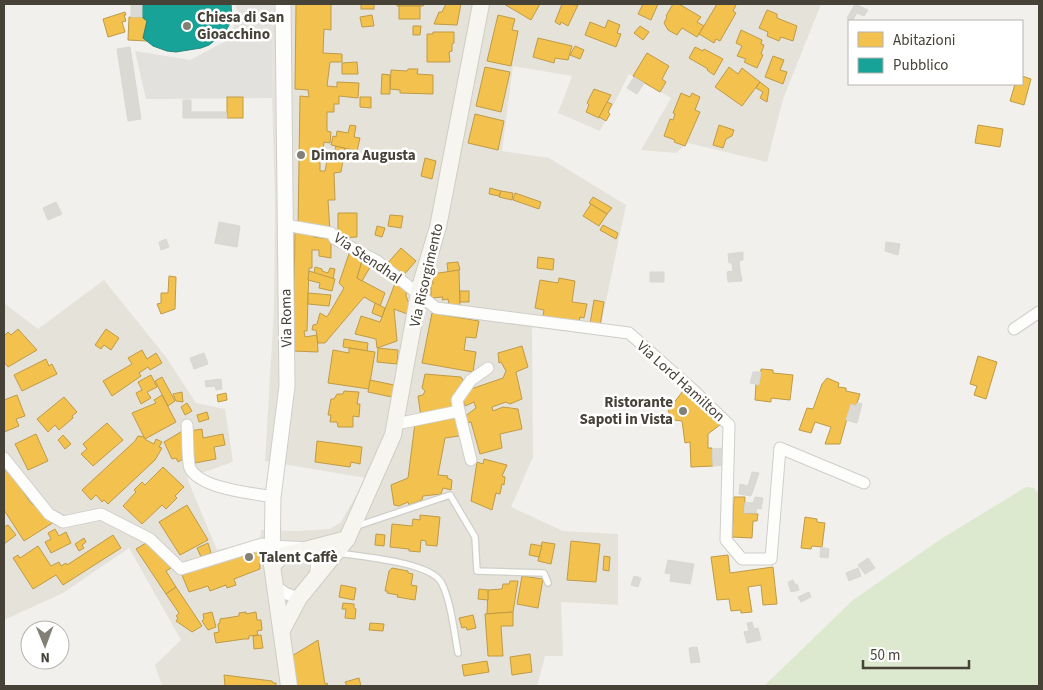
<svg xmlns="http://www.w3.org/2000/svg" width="1043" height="690" viewBox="0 0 1043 690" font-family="'Source Sans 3',sans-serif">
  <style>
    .residential { fill: #e5e2da }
    .green { fill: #dce9ce }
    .parking { fill: #e3e1dd }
    .homes { fill: #f2c14e; stroke: #bf9b47 }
    .public { fill: #17a398; stroke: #25867b }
    .building { fill: #dbd9d4; stroke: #d9d7d2 }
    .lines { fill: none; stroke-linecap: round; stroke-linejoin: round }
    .service-casing { stroke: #cfceca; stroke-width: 8 }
    .minor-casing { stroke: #cfceca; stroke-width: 13 }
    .tertiary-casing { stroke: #cfceca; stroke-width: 17 }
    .secondary-casing { stroke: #d0cdc3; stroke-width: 18 }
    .service { stroke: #fdfdfc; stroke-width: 5.5 }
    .minor { stroke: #fdfdfc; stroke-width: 11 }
    .tertiary { stroke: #fdfdfc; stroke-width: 15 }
    .secondary { stroke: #f6f5f0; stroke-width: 16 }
    .poi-dot { fill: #827f77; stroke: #fff; stroke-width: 2 }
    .labels { text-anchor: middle; stroke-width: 5; stroke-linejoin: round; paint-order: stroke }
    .poi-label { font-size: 15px; font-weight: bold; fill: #474238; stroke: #fff; text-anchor: start }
    .street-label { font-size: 15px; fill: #474238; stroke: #fff }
  </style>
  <rect width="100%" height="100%" fill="#f1f0ec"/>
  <!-- residential -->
  <path class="residential" d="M273 4H821L783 99 767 162 688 143 676 153 641 150 671 98 629 74 600 131 558 113 572 76 513 66 502 151 549 158 626 205 601 325H532L533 457 511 507 563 531 618 534V605L561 602 563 656H545L537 686H162L155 665 181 640 129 548 63 593 4 620V303L38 329 104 280 166 357 196 403 225 409 233 462 187 478 217 550 260 540 261 530 297 531 330 529 341 522 366 478 265 461 274 309 275 202 272 98Z"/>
  <!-- green -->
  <path class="green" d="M1026 487 1034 488 1039 494V686H764L853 600 941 539Z"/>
  <!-- parking -->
  <path class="parking" d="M235 4H273L272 98 146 99 135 51 190 60 226 41 239 16Z"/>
  <!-- homes -->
  <g class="homes">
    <path d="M296 4H331V30L324 29 323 53 342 54V62H330L327 86 337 87V82L359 83 358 98 339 96V104H334V112H327V131L331 132 330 143 324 142 323 151 320 152V171H325L327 161H332L336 146 345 148 341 172 334 173 335 200H328L330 232 298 227 300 96 309 97 308 90 295 89Z"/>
    <rect x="361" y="4" width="13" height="5"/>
    <path d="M397 4H425L423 6H397Z"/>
    <path d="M446 4H461L457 25 434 24 439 12H442Z"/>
    <path d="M504 4H540L531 20Z"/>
    <path d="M562 4 578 5 568 26 561 22 560 25 555 22Z"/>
    <path d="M643 4H658L651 20 638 14Z"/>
    <path d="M673 4H679L701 17 697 22 704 26 697 37 682 28 677 35 668 30 664 23 667 17 666 16Z"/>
    <path d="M717 4H733L736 5 733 11 736 13 720 41 716 39 714 43 699 34Z"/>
    <rect x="399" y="6" width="21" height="13"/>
    <path d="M767 10 777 14V18L797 26 793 41 781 37 779 41 767 36 768 32 759 28Z"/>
    <path d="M125 12 126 15H124L126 21 122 22 125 32 108 37 103 19Z"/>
    <path d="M372 15 374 26 362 27 360 17Z"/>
    <path d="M498 15 515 19 512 30 518 31 511 66 487 61Z"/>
    <path d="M129 17H142L147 21 143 38 147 41 128 40Z"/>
    <path d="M608 20 620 25 617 33 621 34 616 47 585 35 590 22 605 28Z"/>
    <path d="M413 26H421L420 35H413Z"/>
    <path d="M640 26 649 32 643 40 634 33Z"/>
    <path d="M741 30 762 40 761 44 764 45 761 54 763 55 757 68 744 62 746 59 737 56 742 46 736 43Z"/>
    <path d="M433 32H454V43L452 44V51L449 52 450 62H427V34H433Z"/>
    <path d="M538 38 572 46 568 60 555 58 554 63 533 57Z"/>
    <path d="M575 46 584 50 580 59 570 55Z"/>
    <path d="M695 47 703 51 704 49 723 59 714 75 707 70 708 69 689 58Z"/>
    <path d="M647 53 669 66 662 79 666 82 660 92 633 76Z"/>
    <path d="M773 56 784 60 780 70 787 72 783 84 765 77Z"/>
    <path d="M357 62 358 74H342V63Z"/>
    <path d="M485 67 510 72 501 112 476 106Z"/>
    <path d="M729 67 738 74 742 68 760 82 742 106 715 87Z"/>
    <path d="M408 69H418L417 74 433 75V94L400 93V90L390 89 391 70 407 71Z"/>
    <path d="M382 74 390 75V94H381Z"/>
    <path d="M1022 76 1031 79 1024 105 1010 101 1015 84H1022Z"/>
    <path d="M760 82 769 89 767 102 760 98 763 92 756 88Z"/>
    <path d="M594 89 611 95 599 118 586 112 589 105 587 103Z"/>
    <path d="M681 93 690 97 692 93 700 97 695 110 700 112 685 146 674 142 675 140 664 136 670 119 673 120 675 114 673 113Z"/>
    <rect x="227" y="97" width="16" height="21"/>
    <path d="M360 97H371V108L360 107Z"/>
    <path d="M607 102 612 104 608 112 610 114 606 121 599 117Z"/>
    <path d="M475 114 504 121 498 150 468 143Z"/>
    <path d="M350 125 356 126 354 137 360 138 357 151 331 145 333 136 336 137 337 131 348 133Z"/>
    <path d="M719 125 734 130 732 136 726 139 723 148 713 145Z"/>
    <path d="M978 125 1003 129 1000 147 975 143Z"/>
    <path d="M425 158 436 161 432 179 421 176Z"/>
    <path d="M490 188 501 191 499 196 489 194Z"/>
    <path d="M501 191 513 193 512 200 499 197Z"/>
    <path d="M515 193 541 202 539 209 513 200Z"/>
    <path d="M593 197 612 208 607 214 589 203Z"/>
    <path d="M591 204 607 214 599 226 583 216Z"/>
    <path d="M338 213H357V237L338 238Z"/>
    <path d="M390 215 403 216 401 228 388 226Z"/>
    <path d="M603 225 618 233 616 239 600 230Z"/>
    <path d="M377 226 385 228 382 237 375 235Z"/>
    <path d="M295 231 313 233V237L331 239V258L319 256V250H312V268H309L307 331H304L305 337 317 335 318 352 293 351Z"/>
    <path d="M401 248 416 261 401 278 386 265Z"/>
    <path d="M350 251 363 258 357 278 385 293 380 306 364 297 325 343H318L316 330H312L313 325 317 324 320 313 327 317 344 288 339 283Z"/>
    <path d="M538 257 554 259 553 270 537 268Z"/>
    <path d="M362 261 372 264 362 281 357 278Z"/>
    <path d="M458 262 460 270 448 272 447 263Z"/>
    <path d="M315 267 322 269V271L328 273 330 268 335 269 333 279 314 273Z"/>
    <path d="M459 270 460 307 449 305 448 299 442 300 443 297 431 298V284H433L432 274Z"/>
    <path d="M309 271 335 279 332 291 319 288 320 283 308 280Z"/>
    <path d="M169 276 176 277 175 309 161 314 157 304 161 303V293H168Z"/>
    <path d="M559 278 575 281 572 302 587 304 584 318 580 317 579 323 543 316 544 310 535 308 540 280 558 283Z"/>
    <path d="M396 281 407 288 406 296 409 303 407 314 394 309 397 341 377 348 376 339 355 334 361 316 380 322Z"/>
    <rect x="460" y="291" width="9" height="11"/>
    <path d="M308 293 331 295 329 306 308 304Z"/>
    <path d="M594 300 604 302 600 326 590 324Z"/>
    <path d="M375 303 385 308 382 317 372 313Z"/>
    <path d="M432 313 479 321 476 338 466 337 464 350 476 352 473 372 422 363Z"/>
    <path d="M18 329 37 350 8 367 4 362V336L8 332 11 335Z"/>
    <path d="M106 329 119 338 111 350 104 345 101 349 95 345Z"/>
    <path d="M344 339 368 343 367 351 343 347Z"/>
    <path d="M522 346 528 367 516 372 522 399 510 404 506 402 492 407 493 411 503 407 518 409 522 429 500 434 502 448 480 454 471 422 466 423 464 417 476 408 474 402 465 406 463 400 471 389 503 378 506 371 501 362 499 363 498 353Z"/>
    <path d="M349 348 375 352 369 389 328 383 333 350 349 353Z"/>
    <path d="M378 348 398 350 397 364 377 362Z"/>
    <path d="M142 350 147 359 156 353 162 363 150 370 148 367 139 373 141 376 112 396 103 381 132 364 128 358Z"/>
    <path d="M978 356 997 362 986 399 974 395 977 386 970 384Z"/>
    <path d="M46 359 49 366 52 364 57 374 22 391 14 375Z"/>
    <path d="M761 369 773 370V373L793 375 790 400 771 398V402L755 400 756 384 759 385Z"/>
    <path d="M425 374 461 377 463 380 460 390 457 395H453L454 406 421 417 418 396 423 395 425 391 422 388Z"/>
    <path d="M151 375 157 387 147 392 151 398 141 404 136 393 142 390 138 382Z"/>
    <path d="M162 377 175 401 168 406 155 381Z"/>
    <path d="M827 378 839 383 838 387 846 388V391L860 394 856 406 851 404 840 444H825L831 427 815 422 811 433 799 430 807 408 813 409 822 384Z"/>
    <path d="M370 380 394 385 392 397 368 392Z"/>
    <path d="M685 388 721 424 708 434V448H712L713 466 691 467 690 442 685 443 682 421 674 420 668 411Z"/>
    <path d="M344 391 359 392 357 404H360L359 417 353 416V427H338L337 422H330L331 415H328L331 399H334L337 394H343Z"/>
    <path d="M182 392 183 402 176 401 173 394Z"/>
    <path d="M226 393 227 400 218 402 217 395Z"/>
    <path d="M17 395 25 416 16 419 19 426 4 432V400Z"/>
    <path d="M162 395 176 422 145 439 132 413 156 403 154 400Z"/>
    <path d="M64 397 77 412 72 416 73 418 59 430 55 425 48 432 37 419Z"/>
    <path d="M187 403 192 411 185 415 181 407Z"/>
    <path d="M207 412 209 419 199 422 197 415Z"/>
    <path d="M456 415 459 436 445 438 438 475 448 476 447 478 452 480 451 490 443 488 441 494 423 496 422 500 409 505 408 502 399 506 394 505 391 485 408 478 415 423Z"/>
    <path d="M107 423 123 440 93 466 81 454 87 449 83 444Z"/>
    <path d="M202 429 203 438 223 434 225 445 214 447 216 459 195 463 190 431Z"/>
    <path d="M184 430 187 442 182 444 185 458 178 462 176 458 172 459 164 442Z"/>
    <path d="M36 434 48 461 28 470 15 444Z"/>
    <path d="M63 435 71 444 65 449 58 440Z"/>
    <path d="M138 436 144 437 146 440 154 444 156 439 162 442 159 447 162 448 155 460 108 504 104 500 102 502 96 495 91 500 82 490 135 441Z"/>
    <path d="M317 441 362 447 360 464 351 462 350 467 315 462Z"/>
    <path d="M484 459 507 465 502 476 505 477 504 485 502 484 500 494 496 493 492 510 471 501 477 462 483 464Z"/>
    <path d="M163 467 184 487 175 496 177 498 166 509 162 505 142 524 123 506 136 492 134 490 142 482 145 485Z"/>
    <path d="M8 469 17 479 22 490 30 502 54 522 24 541 4 510V472Z"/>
    <path d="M734 497H745L744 513 758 514 757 521H753L752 538 732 537Z"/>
    <path d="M187 505 208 540 180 555 159 522Z"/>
    <path d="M420 515 440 517 437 546 426 545V541L421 540 420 552 409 551V549L390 547 392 524 412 526 413 519 420 520Z"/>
    <path d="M805 517 817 519V522L825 523 822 547 812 546 811 549 801 548Z"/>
    <path d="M8 525 16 535 4 544V527Z"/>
    <path d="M55 529 59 536 66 532 71 543 51 553 45 542 51 539 48 533Z"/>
    <path d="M376 534 385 535 384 546 375 545Z"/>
    <path d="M113 535 121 548 63 585 56 575 33 589 13 558 18 555 20 558 38 546 51 566 59 562 61 566 66 563 67 565Z"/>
    <path d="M84 538 86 542 82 545 84 548 79 551 75 544Z"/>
    <path d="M571 541 600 544 596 582 567 580Z"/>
    <path d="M542 542 555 544 551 564 538 561Z"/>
    <path d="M146 543 171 568 166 571 176 587 166 594 136 549Z"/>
    <path d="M208 543 211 553 201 557 197 548Z"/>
    <path d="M531 544 542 546 539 557 529 555Z"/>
    <path d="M259 548 260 569 234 579 236 585 227 588 226 585 210 591 208 586 189 592 182 575Z"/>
    <path d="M728 555 730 573 773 567 777 604 763 605 761 585 748 587 752 612 741 613V610L731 611 729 599 717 600 711 557Z"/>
    <path d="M604 556 610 557 609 571 603 570Z"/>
    <path d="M392 568 408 571V573L413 574 411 585 417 586 415 600 397 597 398 595 387 593 388 591H385L389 571Z"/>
    <path d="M522 576 543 579 538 608 517 604Z"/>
    <path d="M510 581H518L513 612 487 614 488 590 502 589 503 584H509Z"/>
    <path d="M341 585 356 588 354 600 339 597Z"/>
    <path d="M176 587 202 626 192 632 176 621 178 618 176 616 179 613 166 594Z"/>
    <path d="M479 589 488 590V600L478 599Z"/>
    <path d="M343 603 354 604V608L356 609 355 619 345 618 346 609H342Z"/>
    <path d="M212 612 216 627 208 630 202 621 204 619 203 614Z"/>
    <path d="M246 612V614L256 612 257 620H261L262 630 257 631 258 635 249 636V639H244L216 643 214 633 219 632 218 624 220 623V619L239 616V613Z"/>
    <path d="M513 612V626H501L503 656H488L485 614Z"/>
    <path d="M473 615 476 628 467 630 466 627 462 628 459 618Z"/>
    <path d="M370 623 384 624 383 631 369 630Z"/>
    <path d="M261 635 263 648 254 649 253 636Z"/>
    <path d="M318 640 325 684 327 683 328 686H297L292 656Z"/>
    <path d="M530 654 532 672 512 675 510 657Z"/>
    <path d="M487 661 489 672 464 676 462 665Z"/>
    <path d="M224 675 272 681 273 683H276V686H225Z"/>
    <path d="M359 678 361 686H347L345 682Z"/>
  </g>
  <!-- public -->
  <path class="public" d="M142 4H231L232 20 225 32 209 45 201 48 176 52 167 51 153 46 143 38 147 21 142 17Z"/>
  <!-- building -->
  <g class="building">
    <rect x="131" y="4" width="11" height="13"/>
    <path d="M855 4 868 10 864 16 857 13 852 21 847 18Z"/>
    <path d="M130 47 141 119 128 121 117 49Z"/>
    <path d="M634 77 644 83 637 94 627 88Z"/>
    <path d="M183 100H191V112H226L227 118H183Z"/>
    <path d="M56 202 62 214 48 220 43 208Z"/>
    <path d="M219 222 240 226 237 247 215 243Z"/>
    <path d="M166 239 169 247 161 250 159 242Z"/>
    <path d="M886 242 900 244 898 255 885 251Z"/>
    <path d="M743 252V260L739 261 740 270 733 271 732 263H729L728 254Z"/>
    <path d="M740 270 742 281 728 282 727 272Z"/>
    <rect x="650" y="272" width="14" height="10"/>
    <path d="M204 353 208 364 194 369 190 358Z"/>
    <path d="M753 372H761L759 385 750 383Z"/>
    <path d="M221 379 222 389 216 390 215 386 206 387 205 381Z"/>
    <path d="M857 403 862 404 857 423 846 420 851 404 856 406Z"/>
    <path d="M723 448 725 465 713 466 712 449Z"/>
    <path d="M752 472 759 473 751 496 739 494 740 484 748 486Z"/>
    <path d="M755 497 763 498 761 509 757 508 756 513H744L745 502 753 503Z"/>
    <path d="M821 547 829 549 828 558 820 557Z"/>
    <path d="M868 558 875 568 865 574 858 565Z"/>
    <path d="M668 560 694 564 690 584 670 581 671 574 665 573Z"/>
    <path d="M858 568 861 576 849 581 846 573Z"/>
    <path d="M634 576 641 578 638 587 631 585Z"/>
    <path d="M793 580 795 585 797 584 799 590 791 592 788 582Z"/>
    <path d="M809 592 811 597 801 602 798 597Z"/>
    <path d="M752 622 754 629 758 628 761 640 747 643 744 632 749 631 747 623Z"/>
    <path d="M697 647 700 662 691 663 689 648Z"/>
  </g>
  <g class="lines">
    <defs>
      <g id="service">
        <path d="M357 526 450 495 475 537 477 571 544 573 548 583"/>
        <path d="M339 553C363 557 429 562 441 582 451 600 454 632 458 653"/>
      </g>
      <g id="minor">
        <path d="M285 225 331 233 335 239 377 261 436 308 629 333 692 389 729 425 726 540 742 559H771L780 448 864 483"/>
        <path d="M1014 329 1039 312"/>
        <path d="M459 411 457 400 471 380 488 368"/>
        <path d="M396 424 459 411 471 460"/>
        <path d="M187 425C188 434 187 460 190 468 200 489 253 493 273 497"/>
        <path d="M4 458 49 514 63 522 101 514 150 539 181 569 262 544 271 546 312 548C316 559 318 566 315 577"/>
        <path d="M275 586 287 594 299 598"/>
      </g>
      <path id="tertiary" d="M272 565 273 497 287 386 283 4"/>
      <g id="secondary">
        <path d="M282 630 299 598 347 539 393 435 420 287 438 227 481 4"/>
        <path d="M289 686 272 565 282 556 347 539"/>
      </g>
    </defs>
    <!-- service casing -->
    <use href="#service" class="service-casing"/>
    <!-- minor casing -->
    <use href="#minor" class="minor-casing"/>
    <!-- tertiary casing -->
    <use href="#tertiary" class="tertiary-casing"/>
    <!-- secondary casing -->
    <use href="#secondary" class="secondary-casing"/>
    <!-- service -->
    <use href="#service" class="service"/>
    <!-- minor -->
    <use href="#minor" class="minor"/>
    <!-- tertiary -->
    <use href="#tertiary" class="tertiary"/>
    <!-- secondary -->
    <use href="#secondary" class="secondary"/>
  </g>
  <!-- markers -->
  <g class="poi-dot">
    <circle cx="187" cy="26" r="5"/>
    <circle cx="301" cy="155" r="5"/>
    <circle cx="683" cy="411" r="5"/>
    <circle cx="249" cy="557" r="5"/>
  </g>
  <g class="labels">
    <!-- poi labels -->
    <g class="poi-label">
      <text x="197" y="22">Chiesa di San<tspan x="197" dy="17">Gioacchino</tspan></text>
      <text x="311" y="160">Dimora Augusta</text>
      <text x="673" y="407" text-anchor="end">Ristorante<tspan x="673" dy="17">Sapoti in Vista</tspan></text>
      <text x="259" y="562">Talent Caffè</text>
    </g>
    <!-- street labels -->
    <g class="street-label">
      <text transform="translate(368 258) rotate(34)" y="5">Via Stendhal</text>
      <text transform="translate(426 275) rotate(-77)" y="5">Via Risorgimento</text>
      <text transform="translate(286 318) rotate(-91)" y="5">Via Roma</text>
      <text transform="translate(681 381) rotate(42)" y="5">Via Lord Hamilton</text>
    </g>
  </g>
  <!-- border -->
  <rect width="1043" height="690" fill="none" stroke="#474238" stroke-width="10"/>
  <!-- legend -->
  <rect x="848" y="20" width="175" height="65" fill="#ffffff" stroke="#b5b3af"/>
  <rect x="858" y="32" width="25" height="15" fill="#f2c14e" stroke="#b5b3af"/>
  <text x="893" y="45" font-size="15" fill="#474238">Abitazioni</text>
  <rect x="858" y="58" width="25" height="15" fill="#17a398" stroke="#b5b3af"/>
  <text x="893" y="70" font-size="15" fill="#474238">Pubblico</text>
  <!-- north arrow -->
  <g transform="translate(45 645) rotate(179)"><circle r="24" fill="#ffffff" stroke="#b5b3af"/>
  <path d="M0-4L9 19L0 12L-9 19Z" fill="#827f77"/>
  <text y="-8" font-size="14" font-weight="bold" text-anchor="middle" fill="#474238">N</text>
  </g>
  <!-- scale -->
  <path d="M863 660v8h106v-8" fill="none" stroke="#474238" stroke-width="2.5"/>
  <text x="870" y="660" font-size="15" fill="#474238" stroke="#ffffff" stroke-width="4" paint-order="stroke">50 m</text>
</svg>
